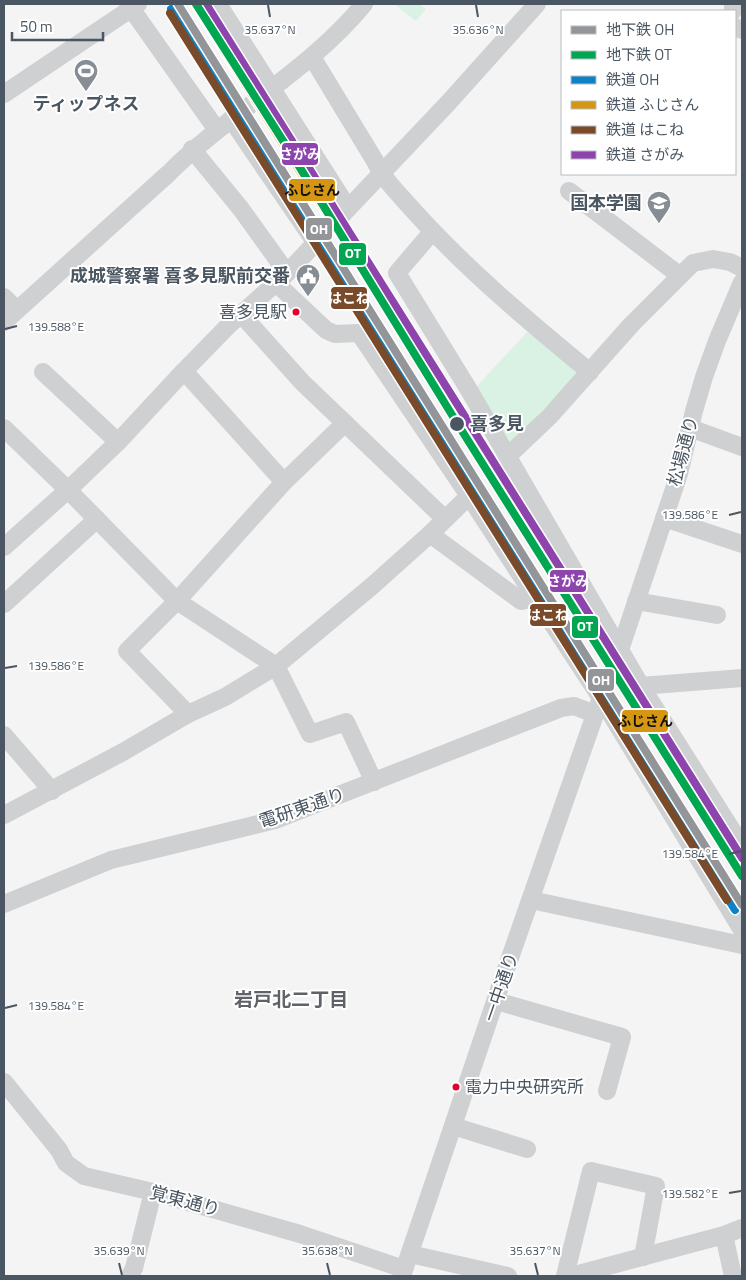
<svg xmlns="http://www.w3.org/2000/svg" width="746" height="1280" viewBox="0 0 746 1280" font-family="'Titillium Web','Noto Sans JP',sans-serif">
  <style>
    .green { fill: #d9f2e3 }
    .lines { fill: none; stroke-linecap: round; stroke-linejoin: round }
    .minor-tunnel { stroke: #d2d4d7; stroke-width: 18; stroke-dasharray: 18 9; stroke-linecap: butt }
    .minor { stroke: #ced0d2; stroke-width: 18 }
    .rail-1-casing { stroke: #fff; stroke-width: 11 }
    .rail-2-casing { stroke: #fff; stroke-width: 11 }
    .rail-3-casing { stroke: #fff; stroke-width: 11 }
    .rail-4-casing { stroke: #fff; stroke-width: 11 }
    .rail-1 { stroke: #0d82c7; stroke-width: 8 }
    .rail-2 { stroke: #d49613; stroke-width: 8 }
    .rail-3 { stroke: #7a4b2a; stroke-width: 8 }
    .rail-4 { stroke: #8e44ad; stroke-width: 8 }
    .metro-1-casing { stroke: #fff; stroke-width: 11 }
    .metro-2-casing { stroke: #fff; stroke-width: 11 }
    .metro-1 { stroke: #939598; stroke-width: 8 }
    .metro-2 { stroke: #00a650; stroke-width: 8 }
    .ticks { fill: none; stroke: #4a5661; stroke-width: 2 }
    .bus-dot { fill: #e4002b; stroke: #fff; stroke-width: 2 }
    .stop-dot { fill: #4a5661; stroke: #fff; stroke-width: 2 }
    .labels { text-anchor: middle; stroke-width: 4; stroke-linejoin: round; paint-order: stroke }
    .bus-label { font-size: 17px; fill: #4a5661; stroke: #fff; text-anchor: end }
    .poi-label { font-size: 18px; font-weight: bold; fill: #4a5661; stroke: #fff; text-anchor: end }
    .stop-label { font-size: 18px; font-weight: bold; fill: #4a5661; stroke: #fff; text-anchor: start }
    .street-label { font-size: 18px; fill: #4a5661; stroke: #fff }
    .neighbourhood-label { font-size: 19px; font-weight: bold; fill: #5f6368; stroke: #fff }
    .ticks-label { font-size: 12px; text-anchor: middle; fill: #4a5661; stroke: #fff; stroke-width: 4; stroke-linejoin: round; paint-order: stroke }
    .line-badge { stroke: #fff; stroke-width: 2 }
    .badge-label { font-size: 14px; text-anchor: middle; font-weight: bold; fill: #fff }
    .pale-badge-label { font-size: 14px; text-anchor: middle; font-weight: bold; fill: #111 }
  </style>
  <rect width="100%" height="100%" fill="#f4f4f4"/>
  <!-- green -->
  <g class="green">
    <path d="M394 4H419L426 9 416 21Z"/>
    <path d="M531 328 578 374 508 445 476 387Z"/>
  </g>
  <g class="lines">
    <!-- minor-tunnel -->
    <g class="minor-tunnel">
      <path d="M469 496 508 456"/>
      <path d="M601 698 620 650"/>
    </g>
    <!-- minor -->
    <g class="minor">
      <path d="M128 4 217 130"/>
      <path d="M218 4 348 208"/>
      <path d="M733 11V4"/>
      <path d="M735 27 742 30"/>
      <path d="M312 57 375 161C383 179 398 193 412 209 466 269 528 321 590 372"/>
      <path d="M4 94 138 4"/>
      <path d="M231 119 315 242"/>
      <path d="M192 149 241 209 287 273"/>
      <path d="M569 191 679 275"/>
      <path d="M432 232 397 273 469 390 641 686 742 846"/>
      <path d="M276 283 326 330 335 334 359 333 469 496 601 698 742 930"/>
      <path d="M4 297 17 310"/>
      <path d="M241 314 302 382 445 519"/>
      <path d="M4 322 169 173C230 112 309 71 364 4"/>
      <path d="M184 371 284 482"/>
      <path d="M43 372 118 442"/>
      <path d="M4 428 68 490 177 601 276 666 310 734 346 722 374 782"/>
      <path d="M690 428 742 447"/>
      <path d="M508 456 550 416 631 325 693 263 713 259 730 262 742 268"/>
      <path d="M664 518 742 544"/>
      <path d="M430 534 521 601 536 597"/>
      <path d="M4 547 68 490 118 442 184 371 230 324 287 273 449 102 537 4"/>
      <path d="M636 601 717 615"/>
      <path d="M4 604 97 519"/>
      <path d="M620 650 679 474 694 411 704 377 717 341 742 282"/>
      <path d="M641 686 742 678"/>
      <path d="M188 714 127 651 177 601 284 482 345 423"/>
      <path d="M4 735 52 791"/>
      <path d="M4 815 123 752 188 714 225 697 276 666 372 586 430 534 469 496"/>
      <path d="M531 900 742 945"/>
      <path d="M4 904 111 860 275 820 561 708 574 706 595 714"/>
      <path d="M496 1001 622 1037 607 1091"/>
      <path d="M4 1082 59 1150 66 1163 84 1176 153 1192 300 1234 404 1269"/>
      <path d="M453 1126 527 1149"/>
      <path d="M724 1235 733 1276"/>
      <path d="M410 1254 508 1276"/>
      <path d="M130 1276 134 1268 153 1192"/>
      <path d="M402 1276 504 975 599 703"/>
      <path d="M565 1276 591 1171 656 1186 643 1257"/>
      <path d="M571 1276 724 1235 742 1228"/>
    </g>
    <defs>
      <path id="rail-1" d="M171 9 735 910"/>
      <path id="rail-2" d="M195 4 742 875"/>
      <path id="rail-3" d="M170 13 727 900"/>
      <path id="rail-4" d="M206 4 742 858"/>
    </defs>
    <!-- rail-1 casing -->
    <use href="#rail-1" class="rail-1-casing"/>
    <!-- rail-2 casing -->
    <use href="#rail-2" class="rail-2-casing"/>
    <!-- rail-3 casing -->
    <use href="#rail-3" class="rail-3-casing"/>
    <!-- rail-4 casing -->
    <use href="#rail-4" class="rail-4-casing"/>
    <!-- rail-1 -->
    <use href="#rail-1" class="rail-1"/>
    <!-- rail-2 -->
    <use href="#rail-2" class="rail-2"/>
    <!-- rail-3 -->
    <use href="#rail-3" class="rail-3"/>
    <!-- rail-4 -->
    <use href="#rail-4" class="rail-4"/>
    <defs>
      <path id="metro-1" d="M178 4 742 905"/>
      <path id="metro-2" d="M196 4 294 158 457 423 742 876"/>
    </defs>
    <!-- metro-1 casing -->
    <use href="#metro-1" class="metro-1-casing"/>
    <!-- metro-2 casing -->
    <use href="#metro-2" class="metro-2-casing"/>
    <!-- metro-1 -->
    <use href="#metro-1" class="metro-1"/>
    <!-- metro-2 -->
    <use href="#metro-2" class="metro-2"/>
  </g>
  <!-- ticks -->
  <path class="ticks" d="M268 5 270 17M476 5 478 17M5 329 17 326M729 515 741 512M5 668 17 666M729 854 741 851M5 1008 17 1005M729 1193 741 1191M119 1263 122 1275M327 1263 330 1275M535 1263 538 1275"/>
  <!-- icons -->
  <defs>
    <symbol id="stadium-pin" viewBox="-11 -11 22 30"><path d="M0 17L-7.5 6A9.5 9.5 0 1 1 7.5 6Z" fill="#868d94" stroke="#fff"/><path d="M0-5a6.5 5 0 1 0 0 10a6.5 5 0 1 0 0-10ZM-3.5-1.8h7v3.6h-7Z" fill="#fff"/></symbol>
    <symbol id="school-pin" viewBox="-11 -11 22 30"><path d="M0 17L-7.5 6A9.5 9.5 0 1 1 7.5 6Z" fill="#868d94" stroke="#fff"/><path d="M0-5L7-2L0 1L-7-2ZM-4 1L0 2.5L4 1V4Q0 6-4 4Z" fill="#fff"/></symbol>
    <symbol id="civic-pin" viewBox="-11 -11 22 30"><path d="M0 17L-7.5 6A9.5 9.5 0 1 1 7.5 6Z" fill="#868d94" stroke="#fff"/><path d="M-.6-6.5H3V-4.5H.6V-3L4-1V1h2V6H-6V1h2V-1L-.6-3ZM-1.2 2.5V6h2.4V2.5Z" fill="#fff"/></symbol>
  </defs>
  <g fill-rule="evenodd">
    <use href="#stadium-pin" x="72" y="57" width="28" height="38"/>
    <use href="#school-pin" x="645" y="189" width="28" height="38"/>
    <use href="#civic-pin" x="294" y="262" width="28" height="38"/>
  </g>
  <!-- markers -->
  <g class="bus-dot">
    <circle cx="296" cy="312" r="4.5"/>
    <circle cx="456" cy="1087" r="4.5"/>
  </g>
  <circle class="stop-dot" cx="457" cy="424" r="8"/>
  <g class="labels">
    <!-- bus labels -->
    <g class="bus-label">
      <text x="287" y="318">喜多見駅</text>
      <text x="465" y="1093" text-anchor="start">電力中央研究所</text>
    </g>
    <!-- poi labels -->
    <g class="poi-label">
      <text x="86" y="110" text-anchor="middle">ティップネス</text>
      <text x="642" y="209">国本学園</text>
      <text x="290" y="282">成城警察署 喜多見駅前交番</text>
    </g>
    <!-- stop labels -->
    <g class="stop-label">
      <text x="470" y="430">喜多見</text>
    </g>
    <!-- street labels -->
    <g class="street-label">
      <text transform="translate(683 451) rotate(-75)" y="6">松場通り</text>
      <text transform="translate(302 808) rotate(-19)" y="6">電研東通り</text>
      <text transform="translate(501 987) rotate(-71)" y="6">一中通り</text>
      <text transform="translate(185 1201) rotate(15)" y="6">覚東通り</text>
    </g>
    <!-- neighbourhood labels -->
    <g class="neighbourhood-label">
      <text x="291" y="1006">岩戸北二丁目</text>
    </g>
  </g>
  <g class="ticks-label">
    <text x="270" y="34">35.637°N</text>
    <text x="478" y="34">35.636°N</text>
    <text x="56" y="331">139.588°E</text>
    <text x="690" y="519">139.586°E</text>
    <text x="56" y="670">139.586°E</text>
    <text x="690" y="858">139.584°E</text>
    <text x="56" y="1010">139.584°E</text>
    <text x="690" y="1198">139.582°E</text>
    <text x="119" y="1255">35.639°N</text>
    <text x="327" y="1255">35.638°N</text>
    <text x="535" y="1255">35.637°N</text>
  </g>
  <g class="line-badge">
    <rect x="281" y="142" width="38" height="24" rx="5" fill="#8e44ad"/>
    <rect x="288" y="178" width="48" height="24" rx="5" fill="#d49613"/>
    <rect x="305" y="217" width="28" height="24" rx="5" fill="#939598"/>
    <rect x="338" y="242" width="29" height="24" rx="5" fill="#00a650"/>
    <rect x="330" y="286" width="38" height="24" rx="5" fill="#7a4b2a"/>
    <rect x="549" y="569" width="38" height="24" rx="5" fill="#8e44ad"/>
    <rect x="529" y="603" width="38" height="24" rx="5" fill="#7a4b2a"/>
    <rect x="571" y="615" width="28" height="24" rx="5" fill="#00a650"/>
    <rect x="587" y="668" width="28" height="24" rx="5" fill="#939598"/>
    <rect x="621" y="709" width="48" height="24" rx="5" fill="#d49613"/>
  </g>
  <g class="badge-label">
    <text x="300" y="159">さがみ</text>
    <text x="319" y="234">OH</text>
    <text x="353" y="258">OT</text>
    <text x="349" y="303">はこね</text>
    <text x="568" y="586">さがみ</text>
    <text x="548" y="620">はこね</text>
    <text x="585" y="631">OT</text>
    <text x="601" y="685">OH</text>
  </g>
  <g class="pale-badge-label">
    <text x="312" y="195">ふじさん</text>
    <text x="645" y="726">ふじさん</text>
  </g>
  <!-- border -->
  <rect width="746" height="1280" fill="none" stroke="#4a5661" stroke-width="10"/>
  <!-- legend -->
  <rect x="561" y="10" width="175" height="165" fill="#ffffff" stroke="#b7bbc0"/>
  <rect x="571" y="26" width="25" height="8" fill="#939598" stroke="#b7bbc0"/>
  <text x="606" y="35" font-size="15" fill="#4a5661">地下鉄 OH</text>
  <rect x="571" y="51" width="25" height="8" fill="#00a650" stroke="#b7bbc0"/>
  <text x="606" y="60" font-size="15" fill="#4a5661">地下鉄 OT</text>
  <rect x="571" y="76" width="25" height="8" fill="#0d82c7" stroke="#b7bbc0"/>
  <text x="606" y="85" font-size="15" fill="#4a5661">鉄道 OH</text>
  <rect x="571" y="101" width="25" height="8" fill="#d49613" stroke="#b7bbc0"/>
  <text x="606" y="110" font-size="15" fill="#4a5661">鉄道 ふじさん</text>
  <rect x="571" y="126" width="25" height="8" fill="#7a4b2a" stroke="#b7bbc0"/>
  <text x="606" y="135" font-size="15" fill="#4a5661">鉄道 はこね</text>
  <rect x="571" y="151" width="25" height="8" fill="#8e44ad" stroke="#b7bbc0"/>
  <text x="606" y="160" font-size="15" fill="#4a5661">鉄道 さがみ</text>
  <!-- scale -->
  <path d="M12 32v8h91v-8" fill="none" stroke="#4a5661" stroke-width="2.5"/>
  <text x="20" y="32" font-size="15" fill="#4a5661" stroke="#ffffff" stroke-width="4" paint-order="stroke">50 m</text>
</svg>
